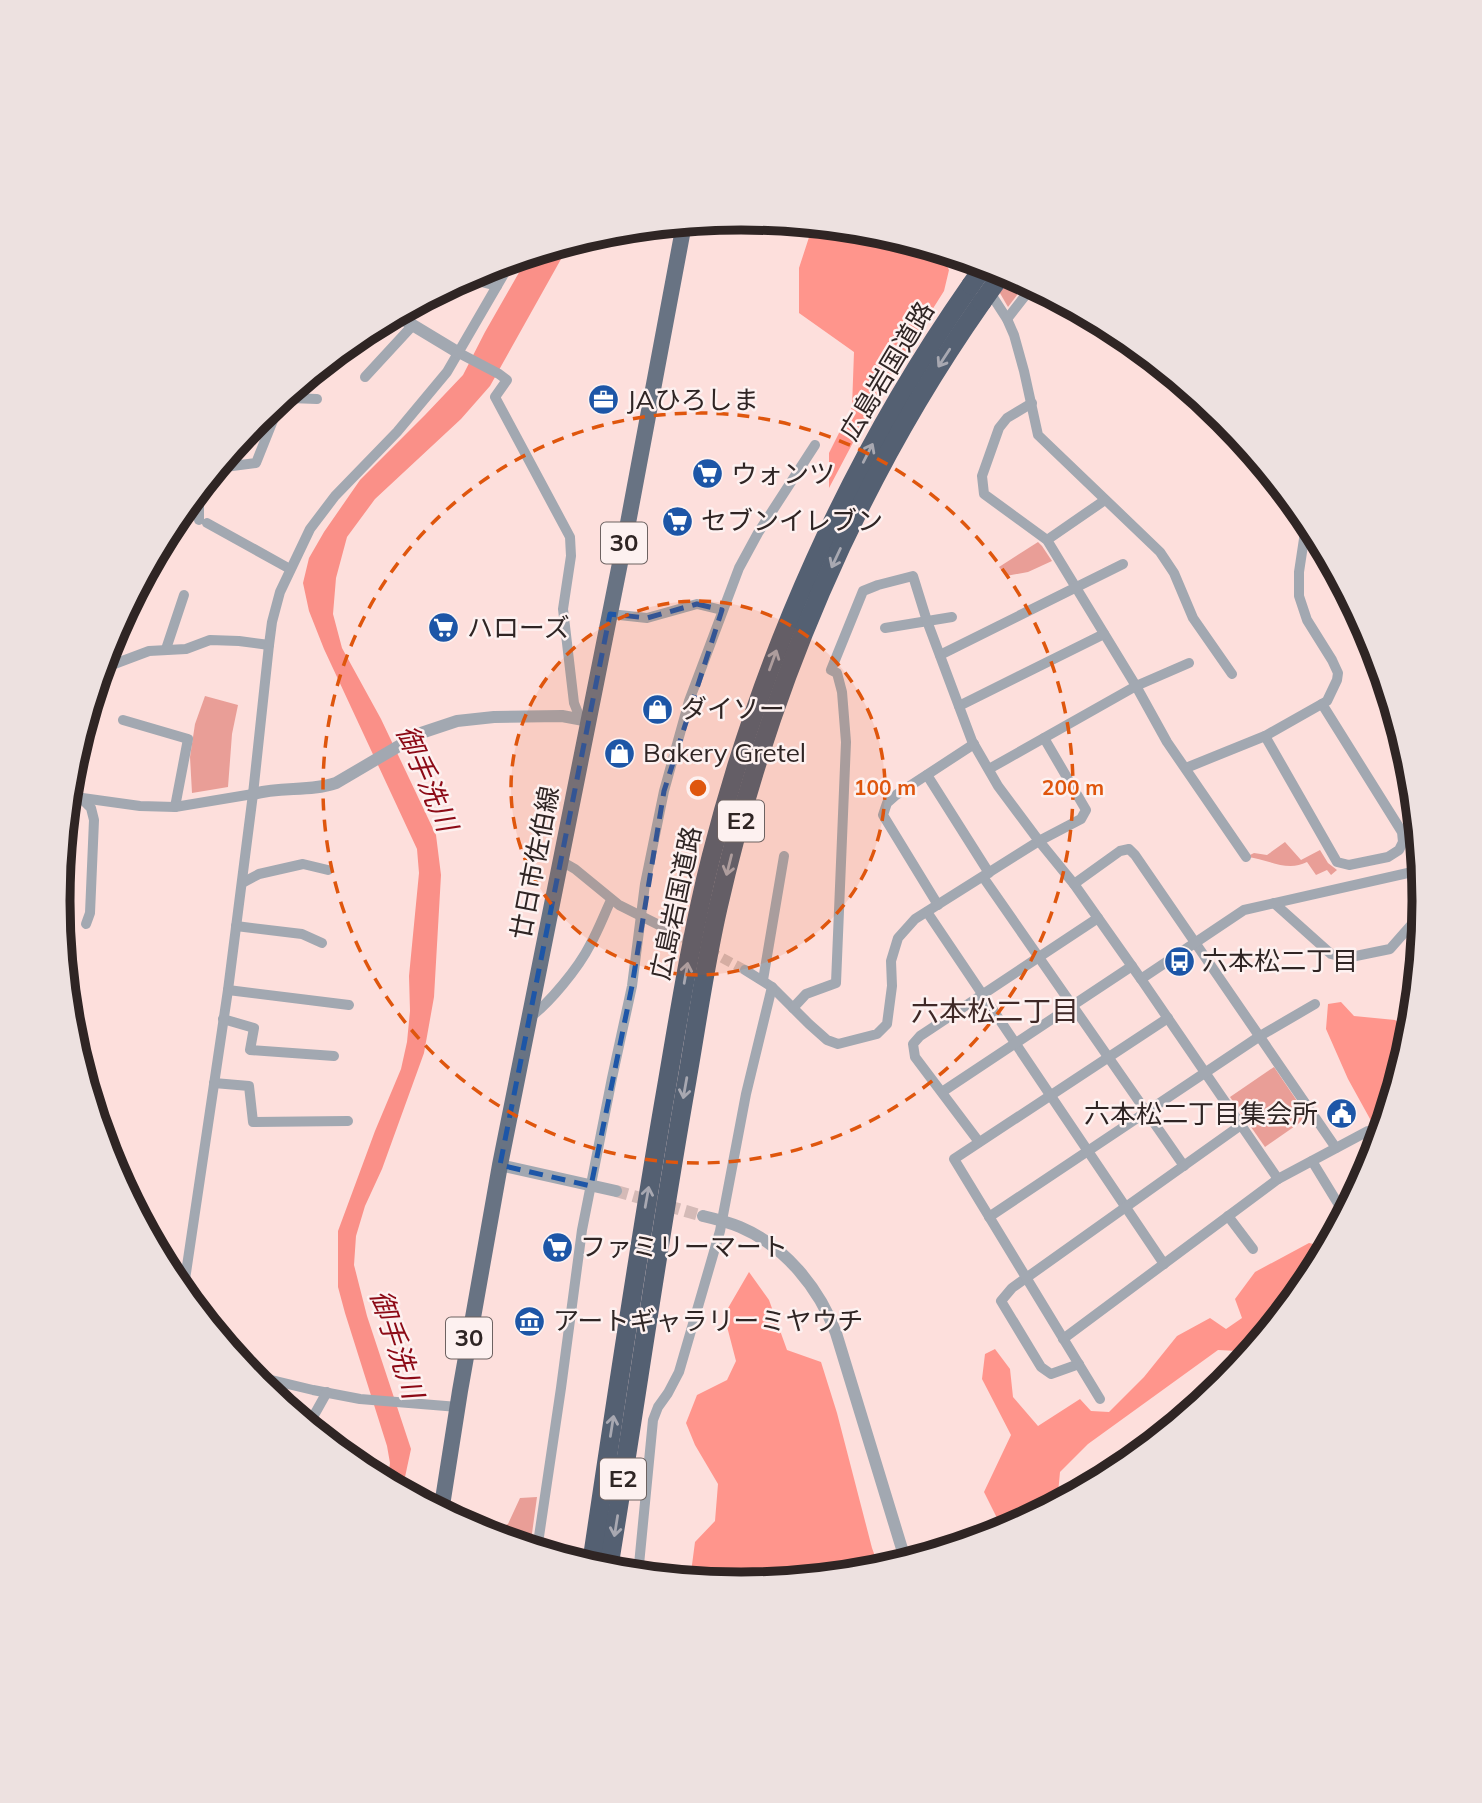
<svg xmlns="http://www.w3.org/2000/svg" width="1482" height="1803" viewBox="0 0 1482 1803" font-family="Mulish,'Noto Sans JP',sans-serif">
  <style>
    .green { fill: #e99e97 }
    .forest { fill: #ff958c }
    .water { fill: #fa9088 }
    .lines { fill: none; stroke-linecap: round; stroke-linejoin: round }
    .minor-tunnel { stroke: #d4bab7; stroke-width: 10; stroke-dasharray: 10 5; stroke-linecap: butt }
    .tertiary-tunnel { stroke: #d4bab7; stroke-width: 12; stroke-dasharray: 12 6; stroke-linecap: butt }
    .minor { stroke: #a2a8b1; stroke-width: 10 }
    .tertiary { stroke: #a2a8b1; stroke-width: 12 }
    .primary { stroke: #687383; stroke-width: 16 }
    .motorway { stroke: #546072; stroke-width: 19 }
    .motorway-bridge { stroke: #546072; stroke-width: 19 }
    .oneway { stroke: #a8a8b1 }
    .marked { fill: none; stroke: #1d56a7; stroke-width: 5; stroke-dasharray: 14 9; stroke-linejoin: round }
    .ring { fill: none; stroke: #df560d; stroke-width: 3.5; stroke-dasharray: 12 9 }
    .labels { text-anchor: middle; stroke-width: 5; stroke-linejoin: round; paint-order: stroke }
    .shield { fill: #fdf1f0; stroke: #6d6261; stroke-width: 2 }
    .shield-label { font-size: 24px; font-weight: bold; fill: #2f2524 }
    .street-label { font-size: 26px; fill: #2f2524; stroke: #fdf1f0 }
    .poi-label { font-size: 26px; fill: #2f2524; stroke: #fdf1f0; text-anchor: start }
    .water-label { font-size: 28px; font-style: italic; fill: #8c0a16; stroke: #fdf1f0 }
    .neighbourhood-label { font-size: 28px; fill: #3f2927; stroke: #fdf1f0 }
    .rim { fill: none; stroke: #2f2524; stroke-width: 9 }
    .centre { fill: #df560d; stroke: #fdf1f0; stroke-width: 3.5 }
    .ring-label { font-size: 21px; text-anchor: middle; font-weight: bold; fill: #df560d; stroke: #fdf1f0; stroke-width: 5; stroke-linejoin: round; paint-order: stroke }
  </style>
  <rect width="100%" height="100%" fill="#fddfdc"/>
  <!-- green -->
  <g class="green">
    <path d="M983 264 1003 270 1026 283 1008 307Z"/>
    <path d="M1038 542 1042 546 1052 561 1028 572 1006 576 999 567Z"/>
    <path d="M205 696 238 705 232 734 228 787 192 793 190 757 195 724Z"/>
    <path d="M1285 842 1301 860 1320 850 1328 863 1337 870 1331 875 1327 870 1316 875 1307 862C1286 873 1267 858 1246 857L1254 853 1267 855Z"/>
    <path d="M1274 1067 1308 1117 1265 1147 1230 1097Z"/>
    <path d="M537 1497 530 1548 483 1534 508 1524 520 1498Z"/>
  </g>
  <!-- forest -->
  <g class="forest">
    <path d="M813 225 875 231 939 251 949 270 944 291 876 399 829 488V453L852 407 854 352 799 313V268Z"/>
    <path d="M1341 1002 1354 1016 1395 1020 1411 1032 1380 1137 1348 1079 1326 1029 1328 1004Z"/>
    <path d="M1309 1243 1327 1247 1309 1281 1247 1357 1238 1351 1218 1350 1088 1444 1060 1472 1057 1504 1004 1532 984 1492 1011 1435 982 1379 985 1354 995 1349 1010 1369 1013 1397 1038 1426 1080 1399 1091 1411 1109 1412 1144 1377 1177 1336 1210 1318 1226 1329 1242 1318 1235 1299 1255 1272Z"/>
    <path d="M749 1272 769 1300 787 1350 821 1362 837 1413 872 1548 880 1570 741 1585 690 1580 695 1542 715 1521 718 1484 695 1445 686 1423 697 1395 727 1380 736 1361 724 1315Z"/>
  </g>
  <!-- water -->
  <path class="water" d="M570 243 490 386 461 419 375 499 347 537 336 578 333 614 342 648 381 719 436 835 441 875 434 997 424 1053 382 1169 365 1206 356 1236 354 1265 367 1316 411 1449 402 1491 387 1483 390 1463 387 1446 345 1313 338 1287V1231L375 1131 401 1069 407 1042 410 1011 409 976 419 873 417 849 324 649 309 611 303 583 309 558 324 532 360 480 425 415 463 375 485 332 529 255Z"/>
  <g class="lines">
    <!-- minor-tunnel -->
    <path class="minor-tunnel" d="M669 930 745 970"/>
    <!-- tertiary-tunnel -->
    <path class="tertiary-tunnel" d="M616 1191 703 1216"/>
    <!-- minor -->
    <g class="minor">
      <path d="M466 278 497 286"/>
      <path d="M987 288 1007 319 1014 335 1024 371 1038 435 1160 552 1174 573 1193 618 1232 674"/>
      <path d="M1007 319 1032 287"/>
      <path d="M459 353 499 374 507 380 495 397 570 537 571 556 563 609 574 703 580 718"/>
      <path d="M365 377 413 325"/>
      <path d="M1189 390 1195 403 1206 407 1210 406"/>
      <path d="M286 396 290 398 317 399"/>
      <path d="M1032 403 1007 418 999 428 982 476 984 494 1047 540 1136 686 1167 742 1246 857"/>
      <path d="M217 468 256 463 278 408"/>
      <path d="M199 520V490"/>
      <path d="M207 523 290 569"/>
      <path d="M1047 540 1105 500"/>
      <path d="M610 614 647 618 697 604 722 610"/>
      <path d="M885 628 952 617"/>
      <path d="M166 649 184 595"/>
      <path d="M940 655 1123 564"/>
      <path d="M101 669 149 651 186 649 210 640 239 641 269 645"/>
      <path d="M959 706 1104 634"/>
      <path d="M123 720 188 739 175 807"/>
      <path d="M1401 734V738"/>
      <path d="M1265 736 1337 862 1349 865 1388 857 1399 850 1403 842 1402 832 1322 704"/>
      <path d="M1186 768 1265 736 1327 701 1337 680 1338 673 1332 660 1307 620 1299 596V572L1307 519"/>
      <path d="M989 769 1136 686 1189 663"/>
      <path d="M927 775 989 873"/>
      <path d="M68 796 140 806 175 807 253 794"/>
      <path d="M80 797 91 808 94 820 90 913 86 924"/>
      <path d="M561 861 575 869 619 905 669 930"/>
      <path d="M983 877 1184 1166"/>
      <path d="M242 883 259 874 303 864 328 870"/>
      <path d="M1074 884 1120 851 1129 849 1135 855 1336 1148"/>
      <path d="M1274 903 1331 954 1346 958 1390 949 1412 924 1423 917"/>
      <path d="M938 905 883 815 887 803 896 795 974 744"/>
      <path d="M927 912 1164 1264"/>
      <path d="M236 926 302 934 322 943"/>
      <path d="M745 970 772 987 809 1024 827 1040 838 1044 877 1034 887 1024 892 986 891 961 898 938 915 919 1039 841 1074 884 1141 979 1244 910 1421 870"/>
      <path d="M1141 979 1278 1179"/>
      <path d="M763 980 784 856"/>
      <path d="M228 990 349 1005"/>
      <path d="M793 1008 806 994 836 983 846 742 842 692 837 673 831 670 863 591 878 585 913 576 927 621 972 741 998 786 1039 841 1081 819 1086 810 1044 738"/>
      <path d="M529 1018C549 1004 579 967 590 945 598 931 604 915 611 900"/>
      <path d="M223 1019 254 1028 250 1050 334 1056"/>
      <path d="M214 1083 249 1086 253 1122 348 1121"/>
      <path d="M942 1092 1132 966"/>
      <path d="M979 1142 915 1057 913 1044 920 1036 1098 918"/>
      <path d="M1312 1161 1345 1215"/>
      <path d="M1228 1216 1253 1249"/>
      <path d="M989 1217 1260 1036 1315 1004"/>
      <path d="M183 1293 228 990 253 794 269 645 272 622 280 592 310 529 335 496 397 432 447 372 512 260"/>
      <path d="M1063 1339 1278 1179 1368 1131"/>
      <path d="M1079 1364 1051 1374 1041 1367 1001 1301 1012 1288 1241 1125"/>
      <path d="M250 1375 313 1390 360 1399 458 1407"/>
      <path d="M1100 1399 954 1159 1168 1018"/>
      <path d="M308 1426 327 1392"/>
      <path d="M537 1550 561 1388 582 1230 612 1078 632 986 645 884 664 791 689 701 739 568 758 533 815 445"/>
      <path d="M638 1575 653 1420 658 1407 668 1393 679 1372 720 1231 746 1094 772 987"/>
    </g>
    <!-- tertiary -->
    <g class="tertiary">
      <path d="M396 315 459 353"/>
      <path d="M253 794C280 786 310 792 336 783L421 733 457 721 494 717 562 716 589 721"/>
      <path d="M500 1165 616 1191"/>
      <path d="M703 1216C716 1219 728 1222 740 1227 785 1246 819 1288 836 1333L906 1562"/>
    </g>
    <!-- primary -->
    <path class="primary" d="M441 1512 460 1391 500 1165 628 523 684 224"/>
    <!-- motorway -->
    <g class="motorway">
      <path d="M591 1567C615 1405 639 1244 667 1084 680 1008 692 932 711 857 763 653 850 458 971 285"/>
      <path d="M608 1572C635 1408 658 1244 687 1080 697 1023 705 965 718 908 767 692 855 483 982 302"/>
    </g>
    <!-- motorway-bridge -->
    <g class="motorway-bridge">
      <path d="M971 285 985 265"/>
      <path d="M982 302 1004 271"/>
    </g>
  </g>
  <!-- one-way arrows -->
  <defs><path id="oneway-shaft" d="M-6 0H5M1.5-3L5.5 0L1.5 3" fill="none" stroke-width="1.6" stroke-linecap="round" stroke-linejoin="round" transform="scale(1.75)"/></defs>
  <g class="oneway">
    <use href="#oneway-shaft" transform="translate(944 358) rotate(123)"/>
    <use href="#oneway-shaft" transform="translate(868 453) rotate(-63)"/>
    <use href="#oneway-shaft" transform="translate(836 558) rotate(115)"/>
    <use href="#oneway-shaft" transform="translate(773 660) rotate(-70)"/>
    <use href="#oneway-shaft" transform="translate(729 865) rotate(104)"/>
    <use href="#oneway-shaft" transform="translate(686 973) rotate(-80)"/>
    <use href="#oneway-shaft" transform="translate(685 1088) rotate(100)"/>
    <use href="#oneway-shaft" transform="translate(647 1197) rotate(-80)"/>
    <use href="#oneway-shaft" transform="translate(612 1426) rotate(-81)"/>
    <use href="#oneway-shaft" transform="translate(616 1526) rotate(99)"/>
  </g>
  <!-- marked area -->
  <path class="marked" d="M697 604 722 610 664 791 632 986 591 1186 500 1165 610 614 647 618Z"/>
  <!-- distance rings -->
  <circle cx="698" cy="788" r="187" fill="#df560d" fill-opacity=".12"/>
  <g class="ring">
    <circle cx="698" cy="788" r="187"/>
    <circle cx="698" cy="788" r="375"/>
  </g>
  <!-- icons -->
  <defs>
    <symbol id="office-disc" viewBox="-11 -11 22 22"><circle r="9.5" fill="#1d56a7" stroke="#fdf1f0"/><path d="M-6-3h4V-5.5h4V-3h4V5H-6ZM-1-4.5V-3h2v-1.5ZM-6 0V1H6V0Z" fill="#fff"/></symbol>
    <symbol id="supermarket-disc" viewBox="-11 -11 22 22"><circle r="9.5" fill="#1d56a7" stroke="#fdf1f0"/><path d="M-6-5.5h2.5l.6 2H6L4.5 2H-2.5L-4.4-4H-6ZM-1.5 3.2a1.3 1.3 0 1 0 .1 0ZM3 3.2a1.3 1.3 0 1 0 .1 0Z" fill="#fff"/></symbol>
    <symbol id="shop-disc" viewBox="-11 -11 22 22"><circle r="9.5" fill="#1d56a7" stroke="#fdf1f0"/><path d="M-5-2.5h2.3a2.7 3.5 0 0 1 5.4 0H5L5.5 6h-11ZM-1.5-2.5h3a1.5 2.3 0 0 0-3 0Z" fill="#fff"/></symbol>
    <symbol id="bus-disc" viewBox="-11 -11 22 22"><circle r="9.5" fill="#1d56a7" stroke="#fdf1f0"/><path d="M-5-6H5V4H4V6H2V4H-2V6H-4V4H-5ZM-3.5-4V0h7V-4ZM-3.5 1.2v1.5H-2V1.2ZM2 1.2v1.5H3.5V1.2Z" fill="#fff"/></symbol>
    <symbol id="civic-disc" viewBox="-11 -11 22 22"><circle r="9.5" fill="#1d56a7" stroke="#fdf1f0"/><path d="M-.6-6.5H3V-4.5H.6V-3L4-1V1h2V6H-6V1h2V-1L-.6-3ZM-1.2 2.5V6h2.4V2.5Z" fill="#fff"/></symbol>
    <symbol id="museum-disc" viewBox="-11 -11 22 22"><circle r="9.5" fill="#1d56a7" stroke="#fdf1f0"/><path d="M0-6L6-3V-2H-6V-3ZM-5-1h2V3h-2ZM-1-1h2V3h-2ZM3-1h2V3H3ZM-6 4H6V6H-6Z" fill="#fff"/></symbol>
  </defs>
  <g fill-rule="evenodd">
    <use href="#office-disc" x="586" y="382" width="35" height="35"/>
    <use href="#supermarket-disc" x="690" y="456" width="35" height="35"/>
    <use href="#supermarket-disc" x="660" y="504" width="35" height="35"/>
    <use href="#supermarket-disc" x="426" y="610" width="35" height="35"/>
    <use href="#shop-disc" x="640" y="692" width="35" height="35"/>
    <use href="#shop-disc" x="602" y="736" width="35" height="35"/>
    <use href="#bus-disc" x="1162" y="944" width="35" height="35"/>
    <use href="#civic-disc" x="1324" y="1096" width="35" height="35"/>
    <use href="#supermarket-disc" x="540" y="1230" width="35" height="35"/>
    <use href="#museum-disc" x="512" y="1304" width="35" height="35"/>
  </g>
  <g class="labels">
    <!-- shield labels -->
    <g class="shield">
      <rect x="601" y="522.5" width="46" height="41" rx="5"/>
      <rect x="718" y="800.5" width="46" height="41" rx="5"/>
      <rect x="446" y="1317.5" width="46" height="41" rx="5"/>
      <rect x="600" y="1458.5" width="46" height="41" rx="5"/>
    </g>
    <g class="shield-label">
      <text x="624" y="551">30</text>
      <text x="741" y="829">E2</text>
      <text x="469" y="1346">30</text>
      <text x="623" y="1487">E2</text>
    </g>
    <!-- street labels -->
    <g class="street-label">
      <text transform="translate(887 371) rotate(-59)" y="9">広島岩国道路</text>
      <text transform="translate(535 863) rotate(-79)" y="9">廿日市佐伯線</text>
      <text transform="translate(676 903) rotate(-78)" y="9">広島岩国道路</text>
    </g>
    <!-- poi labels -->
    <g class="poi-label">
      <text x="627" y="409">JAひろしま</text>
      <text x="731" y="483">ウォンツ</text>
      <text x="701" y="530">セブンイレブン</text>
      <text x="467" y="637">ハローズ</text>
      <text x="681" y="718">ダイソー</text>
      <text x="643" y="762">Bakery Gretel</text>
      <text x="1202" y="970">六本松二丁目</text>
      <text x="1318" y="1123" text-anchor="end">六本松二丁目集会所</text>
      <text x="580" y="1256">ファミリーマート</text>
      <text x="553" y="1330">アートギャラリーミヤウチ</text>
    </g>
    <!-- water labels -->
    <g class="water-label">
      <text transform="translate(427 778) rotate(67)" y="10">御手洗川</text>
      <text transform="translate(397 1344) rotate(72)" y="10">御手洗川</text>
    </g>
    <!-- neighbourhood labels -->
    <g class="neighbourhood-label">
      <text x="995" y="1021">六本松二丁目</text>
    </g>
  </g>
  <!-- crop -->
  <path d="M0 0H1482V1803H0ZM70 901a671 671 0 1 1 1342 0a671 671 0 1 1-1342 0Z" fill="#ede1e0" fill-rule="evenodd"/>
  <path class="rim" d="M70 901a671 671 0 1 1 1342 0a671 671 0 1 1-1342 0Z"/>
  <circle cx="698" cy="788" r="10" class="centre"/>
  <g class="ring-label">
    <text x="885" y="795">100 m</text>
    <text x="1073" y="795">200 m</text>
  </g>
</svg>
